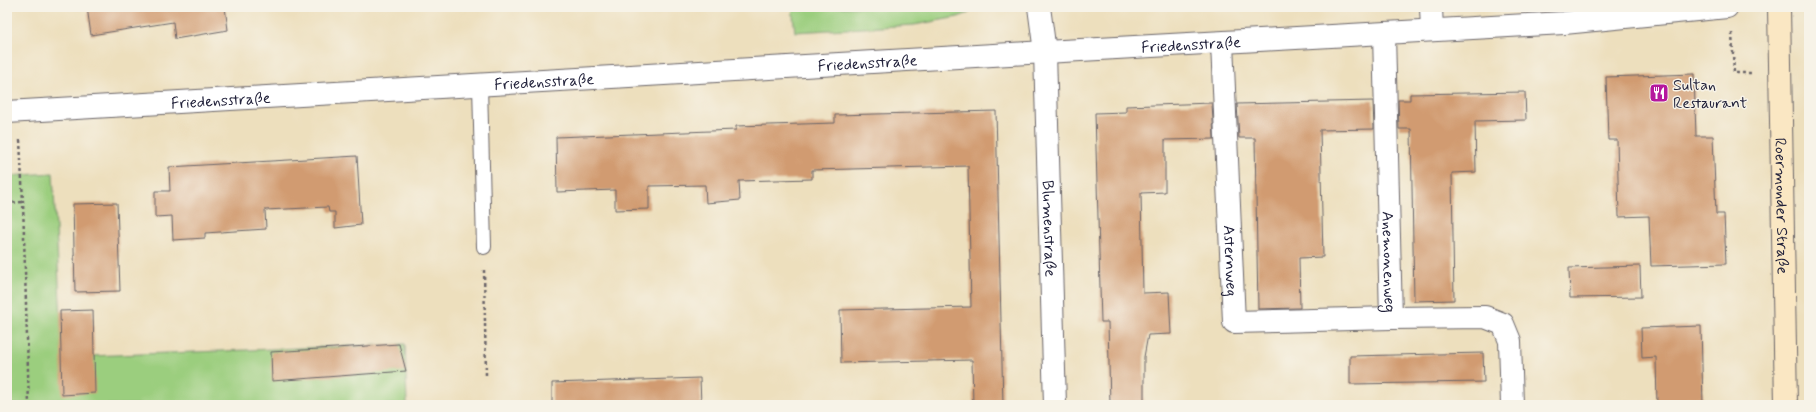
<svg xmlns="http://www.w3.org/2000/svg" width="1816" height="412" viewBox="0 0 1816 412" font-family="Mynerve,sans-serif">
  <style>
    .green { fill: #9bce7e; stroke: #5e785c }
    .building { fill: #d19b71 }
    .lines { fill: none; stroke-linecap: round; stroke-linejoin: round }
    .service-casing { stroke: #696468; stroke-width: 16 }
    .minor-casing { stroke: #696468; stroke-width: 24 }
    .secondary-casing { stroke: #696468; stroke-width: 24 }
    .path { stroke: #696468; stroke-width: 2.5; stroke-dasharray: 3 3; stroke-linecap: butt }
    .service { stroke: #fff; stroke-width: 14 }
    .minor { stroke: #fff; stroke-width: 22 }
    .secondary { stroke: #fae7c3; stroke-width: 22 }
    .labels { text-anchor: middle; stroke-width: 3; stroke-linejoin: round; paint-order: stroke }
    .street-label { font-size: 16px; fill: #22223b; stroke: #f7f3e8 }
    .poi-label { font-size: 16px; fill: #22223b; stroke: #f7f3e8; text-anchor: start }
  </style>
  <rect width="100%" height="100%" fill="#f7f3e8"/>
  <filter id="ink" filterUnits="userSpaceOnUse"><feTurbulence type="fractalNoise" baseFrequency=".025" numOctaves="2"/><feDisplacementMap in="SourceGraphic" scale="8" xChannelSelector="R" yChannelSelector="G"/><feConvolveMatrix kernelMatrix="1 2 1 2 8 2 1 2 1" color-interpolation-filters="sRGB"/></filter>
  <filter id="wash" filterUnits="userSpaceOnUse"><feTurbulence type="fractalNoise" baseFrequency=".012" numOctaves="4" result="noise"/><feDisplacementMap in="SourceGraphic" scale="16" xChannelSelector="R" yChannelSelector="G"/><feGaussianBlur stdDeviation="0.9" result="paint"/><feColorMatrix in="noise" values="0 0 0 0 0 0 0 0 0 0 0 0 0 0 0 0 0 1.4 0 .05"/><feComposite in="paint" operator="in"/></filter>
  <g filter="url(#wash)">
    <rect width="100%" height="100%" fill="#eddfbd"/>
    <!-- green -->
    <g class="green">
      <path d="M792 7H975L969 13 958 17 914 25 795 32Z"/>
      <path d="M53 173 63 357 405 344 407 405H7V176Z"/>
    </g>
    <g id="blocks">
      <!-- building -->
      <g class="building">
        <path d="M87 7H225L228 30 175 39 173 22 91 35Z"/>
        <path d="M1694 74 1696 136H1713L1716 214H1724L1726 264 1651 266 1649 216 1619 217 1617 140H1608L1606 77Z"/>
        <path d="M1525 92 1526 120 1475 121 1476 172 1452 173 1454 300 1414 301 1411 129H1399L1398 100H1410V94Z"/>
        <path d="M1373 101 1374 129 1320 130 1323 257 1299 258 1300 308 1258 309 1255 138H1239L1237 104Z"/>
        <path d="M1212 103 1214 139 1165 140V192L1141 193 1143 293 1169 292 1171 334 1148 335 1144 357V405H1110L1108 322H1101L1095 113 1126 112V106Z"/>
        <path d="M996 111 1003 405H973L972 360 841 363 840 310 971 307 968 166 812 170V179L739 181 740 200 706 203 705 185 649 186V209L615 210V190L557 192 556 137 736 130V126L835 123V115Z"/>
        <path d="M357 156 361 225 335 228V212H329L328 207 265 210 266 229 205 233V238L173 240 172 216 155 217V191H170L169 167Z"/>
        <path d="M117 203 120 291 75 292 73 204Z"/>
        <path d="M1640 266 1641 297 1570 298 1569 268Z"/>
        <path d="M93 310 95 393 62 395 60 311Z"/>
        <path d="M1701 326 1703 405H1657L1656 357 1642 358 1641 328Z"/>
        <path d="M399 344 406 371 272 381 271 352Z"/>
        <path d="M1483 353 1484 382 1350 384V356Z"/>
        <path d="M700 378 701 405H552V383Z"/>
      </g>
    </g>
  </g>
  <g filter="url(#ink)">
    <use href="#blocks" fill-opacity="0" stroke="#696468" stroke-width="1"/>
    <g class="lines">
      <defs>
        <path id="service" d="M480 85 484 247"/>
        <g id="minor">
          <path id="s1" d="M1039 7 1045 52 1055 405"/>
          <path d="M1431 7 1432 30"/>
          <path id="s2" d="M1384 34 1391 318 1485 317 1503 324 1510 341 1512 405"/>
          <path id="s3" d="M1222 43 1234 322 1391 318"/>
          <path id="s4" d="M7 112 1045 52 1564 23 1727 7"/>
        </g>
        <g id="secondary">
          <path id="s5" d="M1779 7 1786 405"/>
        </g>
      </defs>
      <!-- service casing -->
      <use href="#service" class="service-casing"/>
      <!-- minor casing -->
      <use href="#minor" class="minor-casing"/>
      <!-- secondary casing -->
      <use href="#secondary" class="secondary-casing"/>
      <!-- path -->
      <g class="path">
        <path d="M1732 33 1734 73H1751"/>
        <path d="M20 140 23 202 29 405"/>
        <path d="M7 203 23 202"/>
        <path d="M484 270 486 375"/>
      </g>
      <!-- service -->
      <use href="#service" class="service"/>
      <!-- minor -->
      <use href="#minor" class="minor"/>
      <!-- secondary -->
      <use href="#secondary" class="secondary"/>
    </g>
  </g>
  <!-- icons -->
  <defs>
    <symbol id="restaurant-square" viewBox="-11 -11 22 22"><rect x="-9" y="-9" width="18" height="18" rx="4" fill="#b5179e" stroke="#f7f3e8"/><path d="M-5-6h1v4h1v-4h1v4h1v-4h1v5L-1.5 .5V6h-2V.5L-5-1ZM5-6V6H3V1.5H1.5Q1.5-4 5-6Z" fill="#fff"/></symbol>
  </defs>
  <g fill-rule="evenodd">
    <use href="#restaurant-square" x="1648" y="82" width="22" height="22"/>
  </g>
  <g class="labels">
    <!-- street labels -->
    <g class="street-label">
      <text dy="6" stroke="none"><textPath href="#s4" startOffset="1186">Friedensstraße</textPath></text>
      <text dy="6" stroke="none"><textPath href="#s4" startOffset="862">Friedensstraße</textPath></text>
      <text dy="6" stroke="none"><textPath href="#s4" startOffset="538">Friedensstraße</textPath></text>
      <text dy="6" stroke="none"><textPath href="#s4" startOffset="214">Friedensstraße</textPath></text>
      <text dy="6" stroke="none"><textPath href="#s5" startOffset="199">Roermonder Straße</textPath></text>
      <text dy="6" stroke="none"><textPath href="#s1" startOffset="222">Blumenstraße</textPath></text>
      <text dy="6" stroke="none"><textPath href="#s3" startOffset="218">Asternweg</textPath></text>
      <text dy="6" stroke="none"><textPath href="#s2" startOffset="228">Anemonenweg</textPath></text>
    </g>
    <!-- poi labels -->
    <g class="poi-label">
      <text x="1673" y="90">Sultan<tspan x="1673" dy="18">Restaurant</tspan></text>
    </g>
  </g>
  <!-- margin -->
  <rect width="1816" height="412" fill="none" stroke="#f7f3e8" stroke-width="24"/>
</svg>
